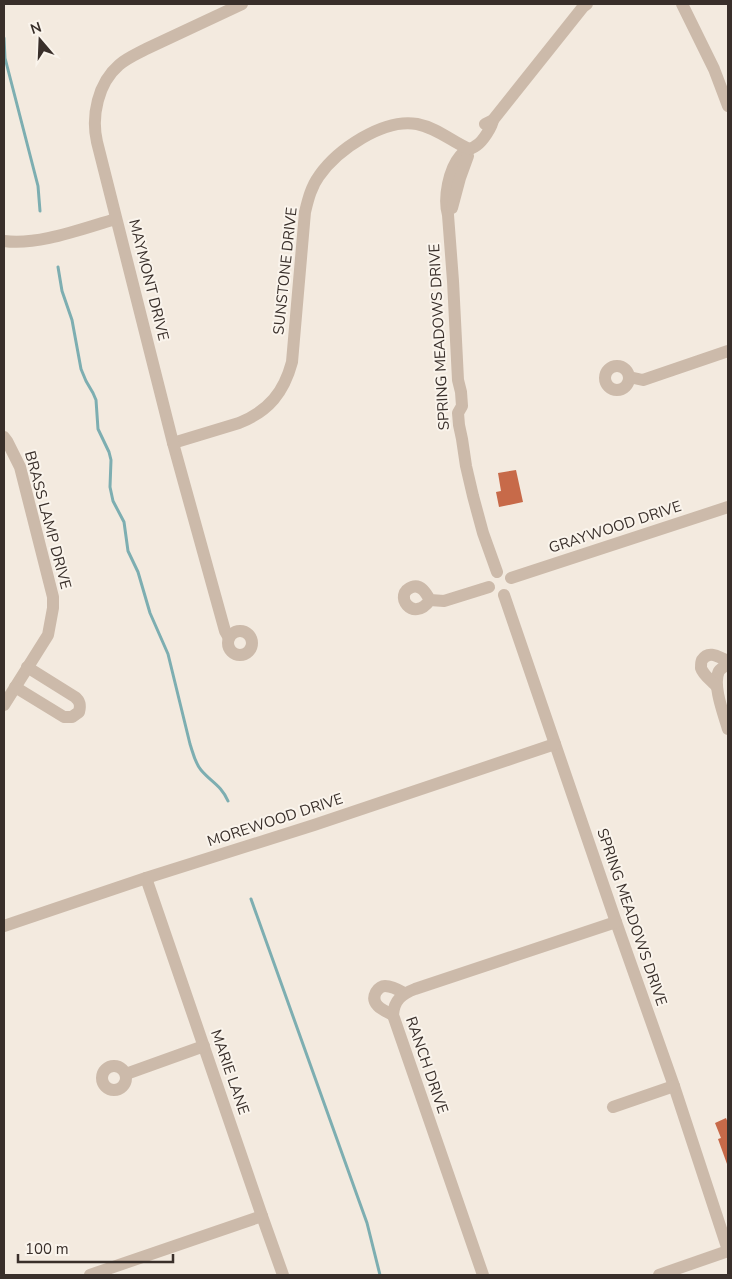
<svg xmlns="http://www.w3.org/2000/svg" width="732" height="1279" viewBox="0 0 732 1279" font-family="'Nunito Sans',sans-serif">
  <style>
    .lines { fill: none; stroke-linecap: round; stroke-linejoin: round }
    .stream { stroke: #7daeb1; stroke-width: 3 }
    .building { fill: #c76a49 }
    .minor { stroke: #ccbaaa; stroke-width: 12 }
    .labels { text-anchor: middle; stroke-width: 4; stroke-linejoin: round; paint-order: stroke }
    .street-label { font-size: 15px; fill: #392f2a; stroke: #faf4ec }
  </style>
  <rect width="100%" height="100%" fill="#f3eadf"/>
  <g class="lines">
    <!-- stream -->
    <g class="stream">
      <path d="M4 38 5 58 38 186 40 211"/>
      <path d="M58 267 62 291 72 320 81 369 86 381 93 393 96 400 98 429 109 452 111 460 110 487 113 501 124 522 128 551 138 572 150 613 168 654 190 744C193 753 195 763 201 770 211 782 221 785 228 801"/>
      <path d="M251 899 358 1198 367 1223 380 1275"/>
    </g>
  </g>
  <!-- building -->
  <g class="building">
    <path d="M516 470 523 502 499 507 496 492 501 491 498 473Z"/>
    <path d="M726 1118 728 1123V1164H727L718 1139 721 1138 715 1123Z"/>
  </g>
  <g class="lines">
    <!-- minor -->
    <g class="minor">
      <path d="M682 4 714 69 728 106"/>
      <path d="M493 120C492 127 483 141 477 145 472 149 465 150 460 156 449 169 443 198 448 215L453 281 458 380 461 392 462 406 458 413 459 425 462 439 466 466 473 496 483 533 497 572"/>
      <path d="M485 124 493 120 583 7 587 4"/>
      <path d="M452 208 460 178 468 156"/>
      <path d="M4 241C38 246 84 228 116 219"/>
      <circle cx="617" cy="378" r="12"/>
      <path d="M629 377 643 380 728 351"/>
      <path d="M4 437 7 441 20 467 53 597V608L48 635 4 705"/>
      <path d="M173 443 239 423C269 411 284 392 292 362L305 212C308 200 311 187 319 176 337 150 383 118 417 124 437 128 451 141 469 149"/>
      <path d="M511 578 728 507"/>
      <path d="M504 595 616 922 674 1086 728 1250"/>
      <path d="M430 600C426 593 421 584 412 587 392 594 413 624 430 600L444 601 489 587"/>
      <circle cx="240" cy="643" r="12"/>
      <path d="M229 638 225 631 173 443 97 142C91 116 98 83 119 65 127 58 137 54 146 49L242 4"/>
      <path d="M728 664C725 666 721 668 719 671 712 685 724 715 728 729"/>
      <path d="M15 687 64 717H72L79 712C81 705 80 701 75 697L27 667"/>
      <path d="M717 687C713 682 703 675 701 668 701 666 701 662 702 660 709 649 720 658 728 661"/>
      <path d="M146 878 262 1216 283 1275"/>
      <path d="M4 926 146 878 314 825 555 744"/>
      <path d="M393 1015C385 1011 369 1005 376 992 378 989 381 986 385 986 391 986 399 990 404 993"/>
      <circle cx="114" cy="1078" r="12"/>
      <path d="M126 1074 204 1046"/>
      <path d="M613 1107 674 1086"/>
      <path d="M90 1275 262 1216"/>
      <path d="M483 1275 393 1015C394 1000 402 994 415 989L616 922"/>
      <path d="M659 1275 728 1251"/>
    </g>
  </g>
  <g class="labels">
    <!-- street labels -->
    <g class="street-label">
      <text transform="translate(285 271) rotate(-84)" y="5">SUNSTONE DRIVE</text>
      <text transform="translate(149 280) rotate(76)" y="5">MAYMONT DRIVE</text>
      <text transform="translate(439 337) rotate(-93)" y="5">SPRING MEADOWS DRIVE</text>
      <text transform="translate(48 520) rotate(75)" y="5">BRASS LAMP DRIVE</text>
      <text transform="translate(615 527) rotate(-18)" y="5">GRAYWOOD DRIVE</text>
      <text transform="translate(275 820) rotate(-18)" y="5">MOREWOOD DRIVE</text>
      <text transform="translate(632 917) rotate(71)" y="5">SPRING MEADOWS DRIVE</text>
      <text transform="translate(427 1065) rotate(71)" y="5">RANCH DRIVE</text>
      <text transform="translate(230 1072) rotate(71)" y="5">MARIE LANE</text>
    </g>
  </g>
  <!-- border -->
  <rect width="732" height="1279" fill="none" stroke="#392f2a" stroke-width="10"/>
  <!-- north arrow -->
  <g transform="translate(40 40) rotate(341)" stroke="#faf4ec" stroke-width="4" paint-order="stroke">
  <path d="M0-4L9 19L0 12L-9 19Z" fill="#392f2a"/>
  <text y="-8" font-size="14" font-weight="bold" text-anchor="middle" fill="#392f2a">N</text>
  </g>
  <!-- scale -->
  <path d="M18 1254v8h155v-8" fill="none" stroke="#392f2a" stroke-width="2.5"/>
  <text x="25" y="1254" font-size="15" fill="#392f2a" stroke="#faf4ec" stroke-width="4" paint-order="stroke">100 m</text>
</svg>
